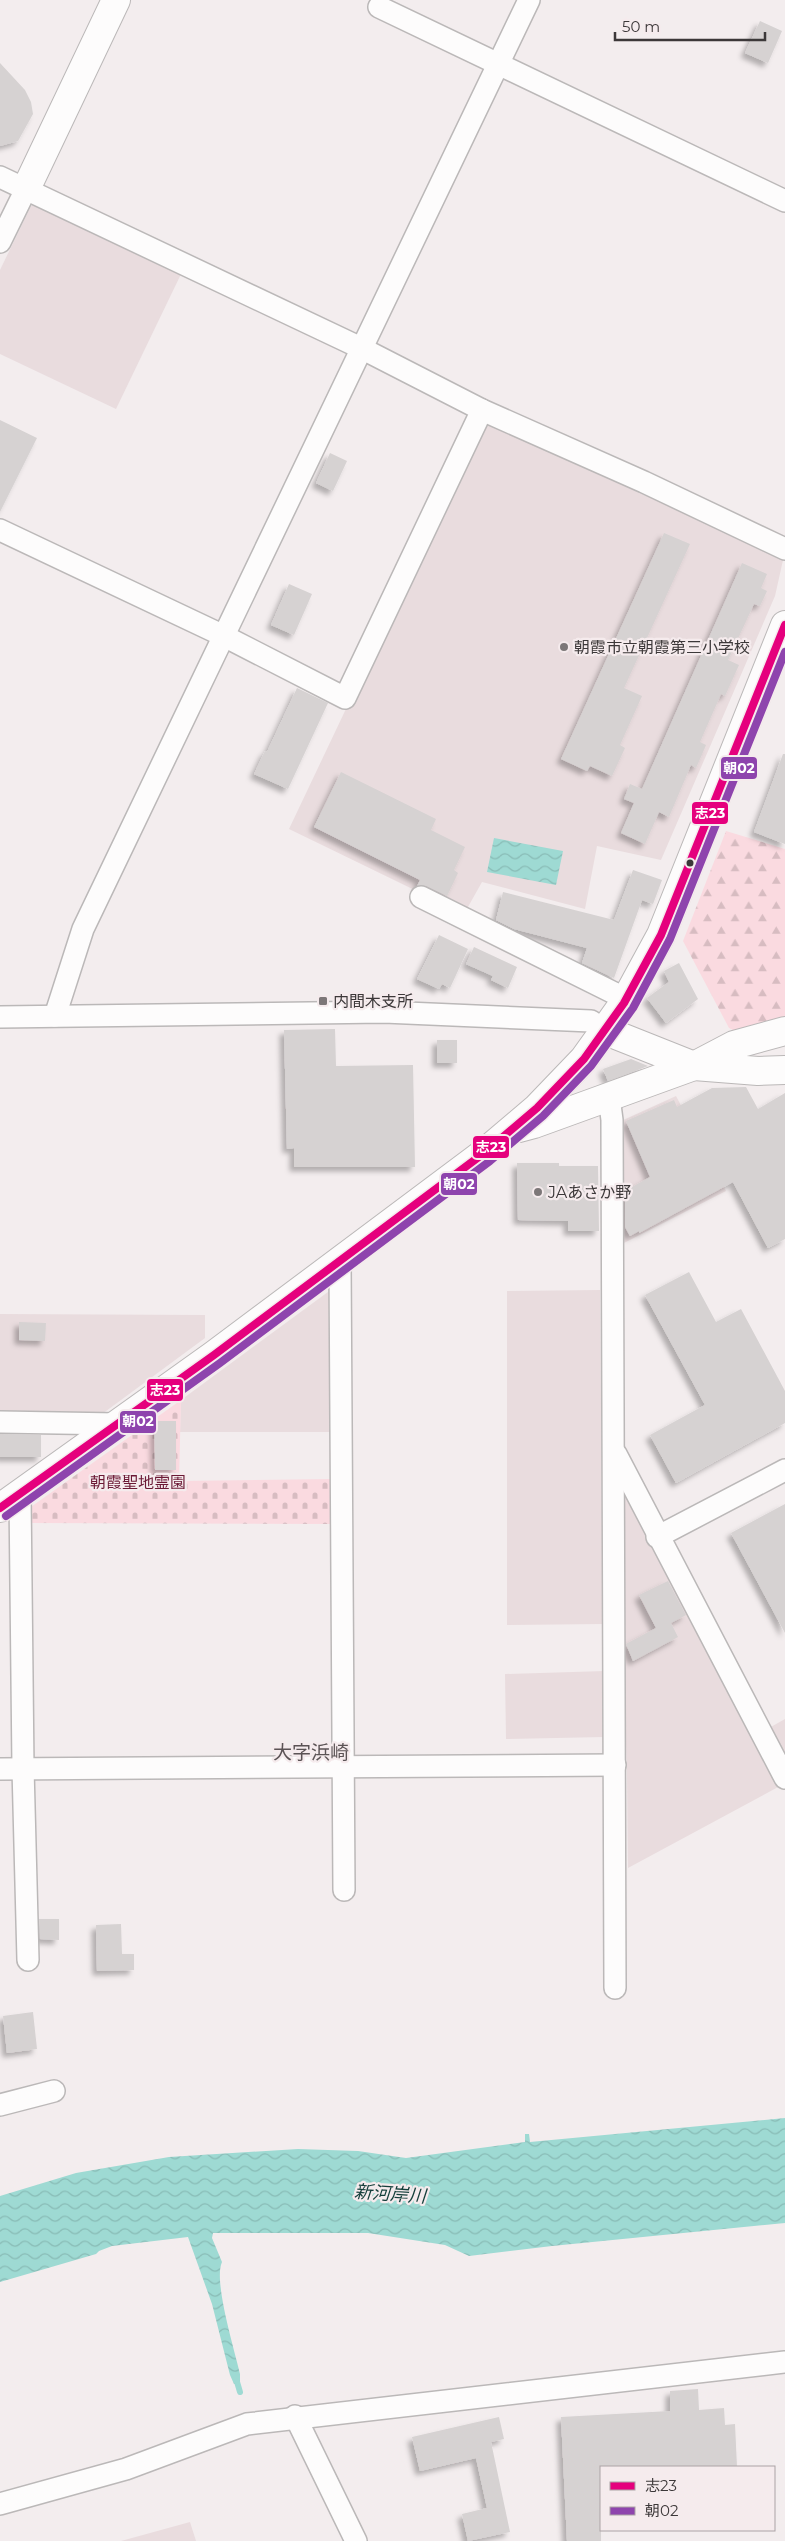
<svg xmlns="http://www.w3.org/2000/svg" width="785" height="2541" viewBox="0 0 785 2541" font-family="Montserrat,'Noto Sans JP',sans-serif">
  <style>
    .built { fill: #e9dcde }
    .forest { fill: url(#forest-firs) }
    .cemetery { fill: url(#cemetery-stones) }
    .water { fill: url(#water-waves) }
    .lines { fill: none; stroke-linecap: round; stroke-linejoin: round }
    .stream { stroke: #9edad3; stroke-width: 6 }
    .building { fill: #d6d2d2; filter: url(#shadow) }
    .street-casing { stroke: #bbb8b8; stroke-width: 24 }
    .secondary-casing { stroke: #bbb8b8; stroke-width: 30 }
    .street { stroke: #fdfcfc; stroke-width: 21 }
    .secondary { stroke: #fdfcfc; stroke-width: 28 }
    .bus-1-casing { stroke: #f5ebed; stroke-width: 11 }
    .bus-2-casing { stroke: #f5ebed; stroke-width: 11 }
    .bus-1 { stroke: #e5007d; stroke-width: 8 }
    .bus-2 { stroke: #8e44ad; stroke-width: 8 }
    .poi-dot { fill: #7c7778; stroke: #f5ebed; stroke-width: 2 }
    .bus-dot { fill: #3c3839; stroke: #f5ebed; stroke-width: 2 }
    .labels { text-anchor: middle; stroke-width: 4.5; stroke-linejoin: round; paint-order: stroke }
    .poi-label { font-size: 16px; fill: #3c3839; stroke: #f5ebed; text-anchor: start }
    .park-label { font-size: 16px; fill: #6b1935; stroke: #f5ebed }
    .water-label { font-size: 18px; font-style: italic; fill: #143e3a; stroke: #f5ebed }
    .quarter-label { font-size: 19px; fill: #5b5355; stroke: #f5ebed }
    .line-badge { stroke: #f5ebed; stroke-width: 2 }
    .badge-label { font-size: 14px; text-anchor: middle; font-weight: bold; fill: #fff }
  </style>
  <defs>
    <pattern id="forest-firs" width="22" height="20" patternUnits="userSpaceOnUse" patternTransform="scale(1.25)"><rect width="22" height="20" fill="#fadae0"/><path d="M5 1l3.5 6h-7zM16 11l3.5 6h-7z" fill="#d7bcc1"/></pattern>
    <pattern id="cemetery-stones" width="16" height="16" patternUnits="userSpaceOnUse" patternTransform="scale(1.25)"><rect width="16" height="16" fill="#fadae0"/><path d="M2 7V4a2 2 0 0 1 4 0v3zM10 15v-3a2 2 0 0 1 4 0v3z" fill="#d7bcc1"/></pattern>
    <pattern id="water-waves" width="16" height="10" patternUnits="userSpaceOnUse" patternTransform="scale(1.25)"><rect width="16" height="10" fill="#9edad3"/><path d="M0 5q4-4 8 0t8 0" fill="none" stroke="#89bcb6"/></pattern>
    <filter id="shadow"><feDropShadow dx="-4.5" dy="4.5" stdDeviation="2.5" flood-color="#0004"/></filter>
  </defs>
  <rect width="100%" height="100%" fill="#f3edee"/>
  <!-- built -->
  <g class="built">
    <path d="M37 202 182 272 116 409 0 354V270L31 206Z"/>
    <path d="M484 418 783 560 775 596 661 860 597 846 585 909 482 882 464 914 289 829Z"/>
    <path d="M676 1096 726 1191 620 1245 621 1121Z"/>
    <path d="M332 1289 333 1432H180L181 1400Z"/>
    <path d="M600 1290 603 1624 507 1625V1291Z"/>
    <path d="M0 1314 205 1315V1338L102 1414 0 1415Z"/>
    <path d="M618 1482 780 1786 628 1868 627 1776Z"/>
    <path d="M605 1671 604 1737 506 1739 505 1674Z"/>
    <path d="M785 1719V1757L769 1728Z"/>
    <path d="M190 2522 196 2541H121Z"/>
  </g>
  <!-- forest -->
  <path class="forest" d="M726 831 785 849V1018L735 1031 729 1028 683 941Z"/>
  <!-- cemetery -->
  <path class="cemetery" d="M181 1400 179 1481 334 1479 335 1524 28 1523V1509Z"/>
  <!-- water -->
  <g class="water">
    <path d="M494 838 563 851 556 885 487 872Z"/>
    <path d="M785 2118V2223L552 2246 469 2256 445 2245 368 2233H213L212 2238 222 2262C213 2281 235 2351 240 2374V2382L234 2384 230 2375 212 2304 188 2237 112 2246 99 2251 96 2254 0 2282V2196L76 2173 169 2157 298 2149 358 2151 406 2158 525 2142V2134H529L530 2142Z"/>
  </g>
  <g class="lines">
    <!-- stream -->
    <path class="stream" d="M235 2375 240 2392"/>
  </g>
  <!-- building -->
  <g class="building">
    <path d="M760 21 782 31 768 63 745 53Z"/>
    <path d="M0 63 25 90 31 102 33 114 18 141 0 146Z"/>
    <path d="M0 420 37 438 0 512Z"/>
    <path d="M330 453 347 461 333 491 316 483Z"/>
    <path d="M664 533 690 544 624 688 642 696 620 745 625 748 612 776 590 766 587 771 561 759Z"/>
    <path d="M742 563 767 574 761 588 767 591 760 606 754 604 728 660 739 665 725 696 721 694 700 742 706 745 696 768 691 765 669 817 659 812 645 844 621 833 634 803 624 799 630 784 642 789Z"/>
    <path d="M289 584 312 594 294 635 271 625Z"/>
    <path d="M297 688 328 703 288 789 254 774 265 751 267 752Z"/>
    <path d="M783 754H785V844L754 832Z"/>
    <path d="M341 772 436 819 431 830 465 847 454 870 458 873 447 896 426 886H417L420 880 314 827Z"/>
    <path d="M633 870 662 880 653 904 642 900 614 978 582 963 587 948 514 929 496 920 503 892 614 920Z"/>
    <path d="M439 935 468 949 450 988 442 984 439 989 417 979Z"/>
    <path d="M474 947 517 967 508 988 491 980 493 976 466 964Z"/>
    <path d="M679 963 698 999 666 1023 647 998 669 982 664 971Z"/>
    <path d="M335 1029 336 1066 413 1065 415 1167H294V1148L287 1149 284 1030Z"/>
    <rect x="437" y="1040" width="20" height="23"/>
    <path d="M631 1059 648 1066 608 1081 603 1069Z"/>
    <path d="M746 1087 758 1109 785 1093V1239L768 1248 733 1182 639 1233V1231L630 1236 625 1227V1191L650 1177 626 1121 674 1100 677 1107 712 1088Z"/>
    <path d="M517 1163H559V1166H598L599 1231H568V1221L518 1220Z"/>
    <path d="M689 1272 716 1322 741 1309 785 1391V1423L676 1483 650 1435 705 1405 645 1295Z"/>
    <path d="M19 1322 46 1323 45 1341 19 1340Z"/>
    <path d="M154 1421H176V1470H155Z"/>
    <path d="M0 1434 41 1435V1457H0Z"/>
    <path d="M785 1504V1633L731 1533Z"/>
    <path d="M668 1581 686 1615 671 1623 678 1637 633 1661 626 1644 656 1628 639 1595Z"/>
    <path d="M39 1919H59V1940L40 1939Z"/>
    <path d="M121 1924 122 1954H134V1970L97 1971 96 1925Z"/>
    <path d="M33 2012 37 2049 7 2053 3 2016Z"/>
    <path d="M698 2389 699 2410 724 2408 725 2425 735 2424 737 2467H601V2541H567L561 2417 670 2411V2391Z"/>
    <path d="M499 2417 504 2439 491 2442 510 2532 468 2541 462 2514 487 2508 476 2458 420 2471 412 2437Z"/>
  </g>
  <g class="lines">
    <defs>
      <g id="street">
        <path d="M379 7 785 201"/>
        <path d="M0 177 361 348 482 410 644 482 785 549"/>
        <path d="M0 242 26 189"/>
        <path d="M0 530 224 636 345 698 482 410"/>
        <path d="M421 897 614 993 624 1003"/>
        <path d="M55 1016 83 929 529 0"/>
        <path d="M0 1017 384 1012 591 1021 606 1031"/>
        <path d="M609 1097 612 1120 615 1988"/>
        <path d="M340 1263 344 1890"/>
        <path d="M0 1422 117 1424"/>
        <path d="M616 1454 785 1778"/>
        <path d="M20 1494 23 1768 28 1960"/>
        <path d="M657 1537 785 1470"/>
        <path d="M0 1769 615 1765"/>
        <path d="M0 2105 54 2091"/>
        <path d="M295 2416 356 2541"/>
        <path d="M0 2504 126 2469 247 2424 785 2362"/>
      </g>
      <g id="secondary">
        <path d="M26 189 116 0"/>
        <path d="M606 1031 694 1066 758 1071 785 1070"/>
        <path d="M519 1128 534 1124 694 1066 734 1045 785 1031"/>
        <path d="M0 1508 214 1355 484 1153 537 1108 584 1059 624 1003 661 935 785 625"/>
      </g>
    </defs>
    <!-- street casing -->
    <use href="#street" class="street-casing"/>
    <!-- secondary casing -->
    <use href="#secondary" class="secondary-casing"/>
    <!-- street -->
    <use href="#street" class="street"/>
    <!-- secondary -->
    <use href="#secondary" class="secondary"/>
    <defs>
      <path id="bus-1" d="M0 1508 214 1355 484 1153 537 1108 584 1059 624 1003 661 935 785 625"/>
      <path id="bus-2" d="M6 1516 220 1363 490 1161 543 1116 591 1066 633 1008 670 939 785 652"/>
    </defs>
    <!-- bus-1 casing -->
    <use href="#bus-1" class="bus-1-casing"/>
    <!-- bus-2 casing -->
    <use href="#bus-2" class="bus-2-casing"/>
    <!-- bus-1 -->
    <use href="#bus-1" class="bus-1"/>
    <!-- bus-2 -->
    <use href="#bus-2" class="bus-2"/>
  </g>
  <!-- markers -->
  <g class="poi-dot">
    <circle cx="564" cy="647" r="5"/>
    <rect x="318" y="996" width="10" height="10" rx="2.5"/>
    <circle cx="538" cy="1192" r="5"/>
  </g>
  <circle class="bus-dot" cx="690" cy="863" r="4.5"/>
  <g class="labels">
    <!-- poi labels -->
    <g class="poi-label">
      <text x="574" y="653">朝霞市立朝霞第三小学校</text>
      <text x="333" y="1007">内間木支所</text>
      <text x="548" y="1198">JAあさか野</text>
    </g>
    <!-- park labels -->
    <g class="park-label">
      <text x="138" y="1488">朝霞聖地霊園</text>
    </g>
    <!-- water labels -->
    <g class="water-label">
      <text transform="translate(390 2194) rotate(4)" y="6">新河岸川</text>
    </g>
    <!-- quarter labels -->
    <g class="quarter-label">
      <text x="311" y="1759">大字浜崎</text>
    </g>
  </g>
  <g class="line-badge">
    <rect x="720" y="756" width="38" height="24" rx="5" fill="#8e44ad"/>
    <rect x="691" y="801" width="38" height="24" rx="5" fill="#e5007d"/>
    <rect x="472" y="1135" width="38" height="24" rx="5" fill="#e5007d"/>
    <rect x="440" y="1172" width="38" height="24" rx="5" fill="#8e44ad"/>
    <rect x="146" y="1378" width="38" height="24" rx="5" fill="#e5007d"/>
    <rect x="119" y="1410" width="38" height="24" rx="5" fill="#8e44ad"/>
  </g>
  <g class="badge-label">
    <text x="739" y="773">朝02</text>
    <text x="710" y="818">志23</text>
    <text x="491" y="1152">志23</text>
    <text x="459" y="1189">朝02</text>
    <text x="165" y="1395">志23</text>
    <text x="138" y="1426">朝02</text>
  </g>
  <!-- legend -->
  <rect x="600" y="2466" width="175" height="65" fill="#f5ebed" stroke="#aba3a5"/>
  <rect x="610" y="2482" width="25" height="8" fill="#e5007d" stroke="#aba3a5"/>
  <text x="645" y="2491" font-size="15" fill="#3c3839">志23</text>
  <rect x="610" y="2507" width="25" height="8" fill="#8e44ad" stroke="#aba3a5"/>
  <text x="645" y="2516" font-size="15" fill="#3c3839">朝02</text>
  <!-- scale -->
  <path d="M615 32v8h150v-8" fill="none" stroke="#3c3839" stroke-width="2.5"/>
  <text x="622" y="32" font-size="15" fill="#3c3839" stroke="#f5ebed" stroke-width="4" paint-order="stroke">50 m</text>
</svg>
